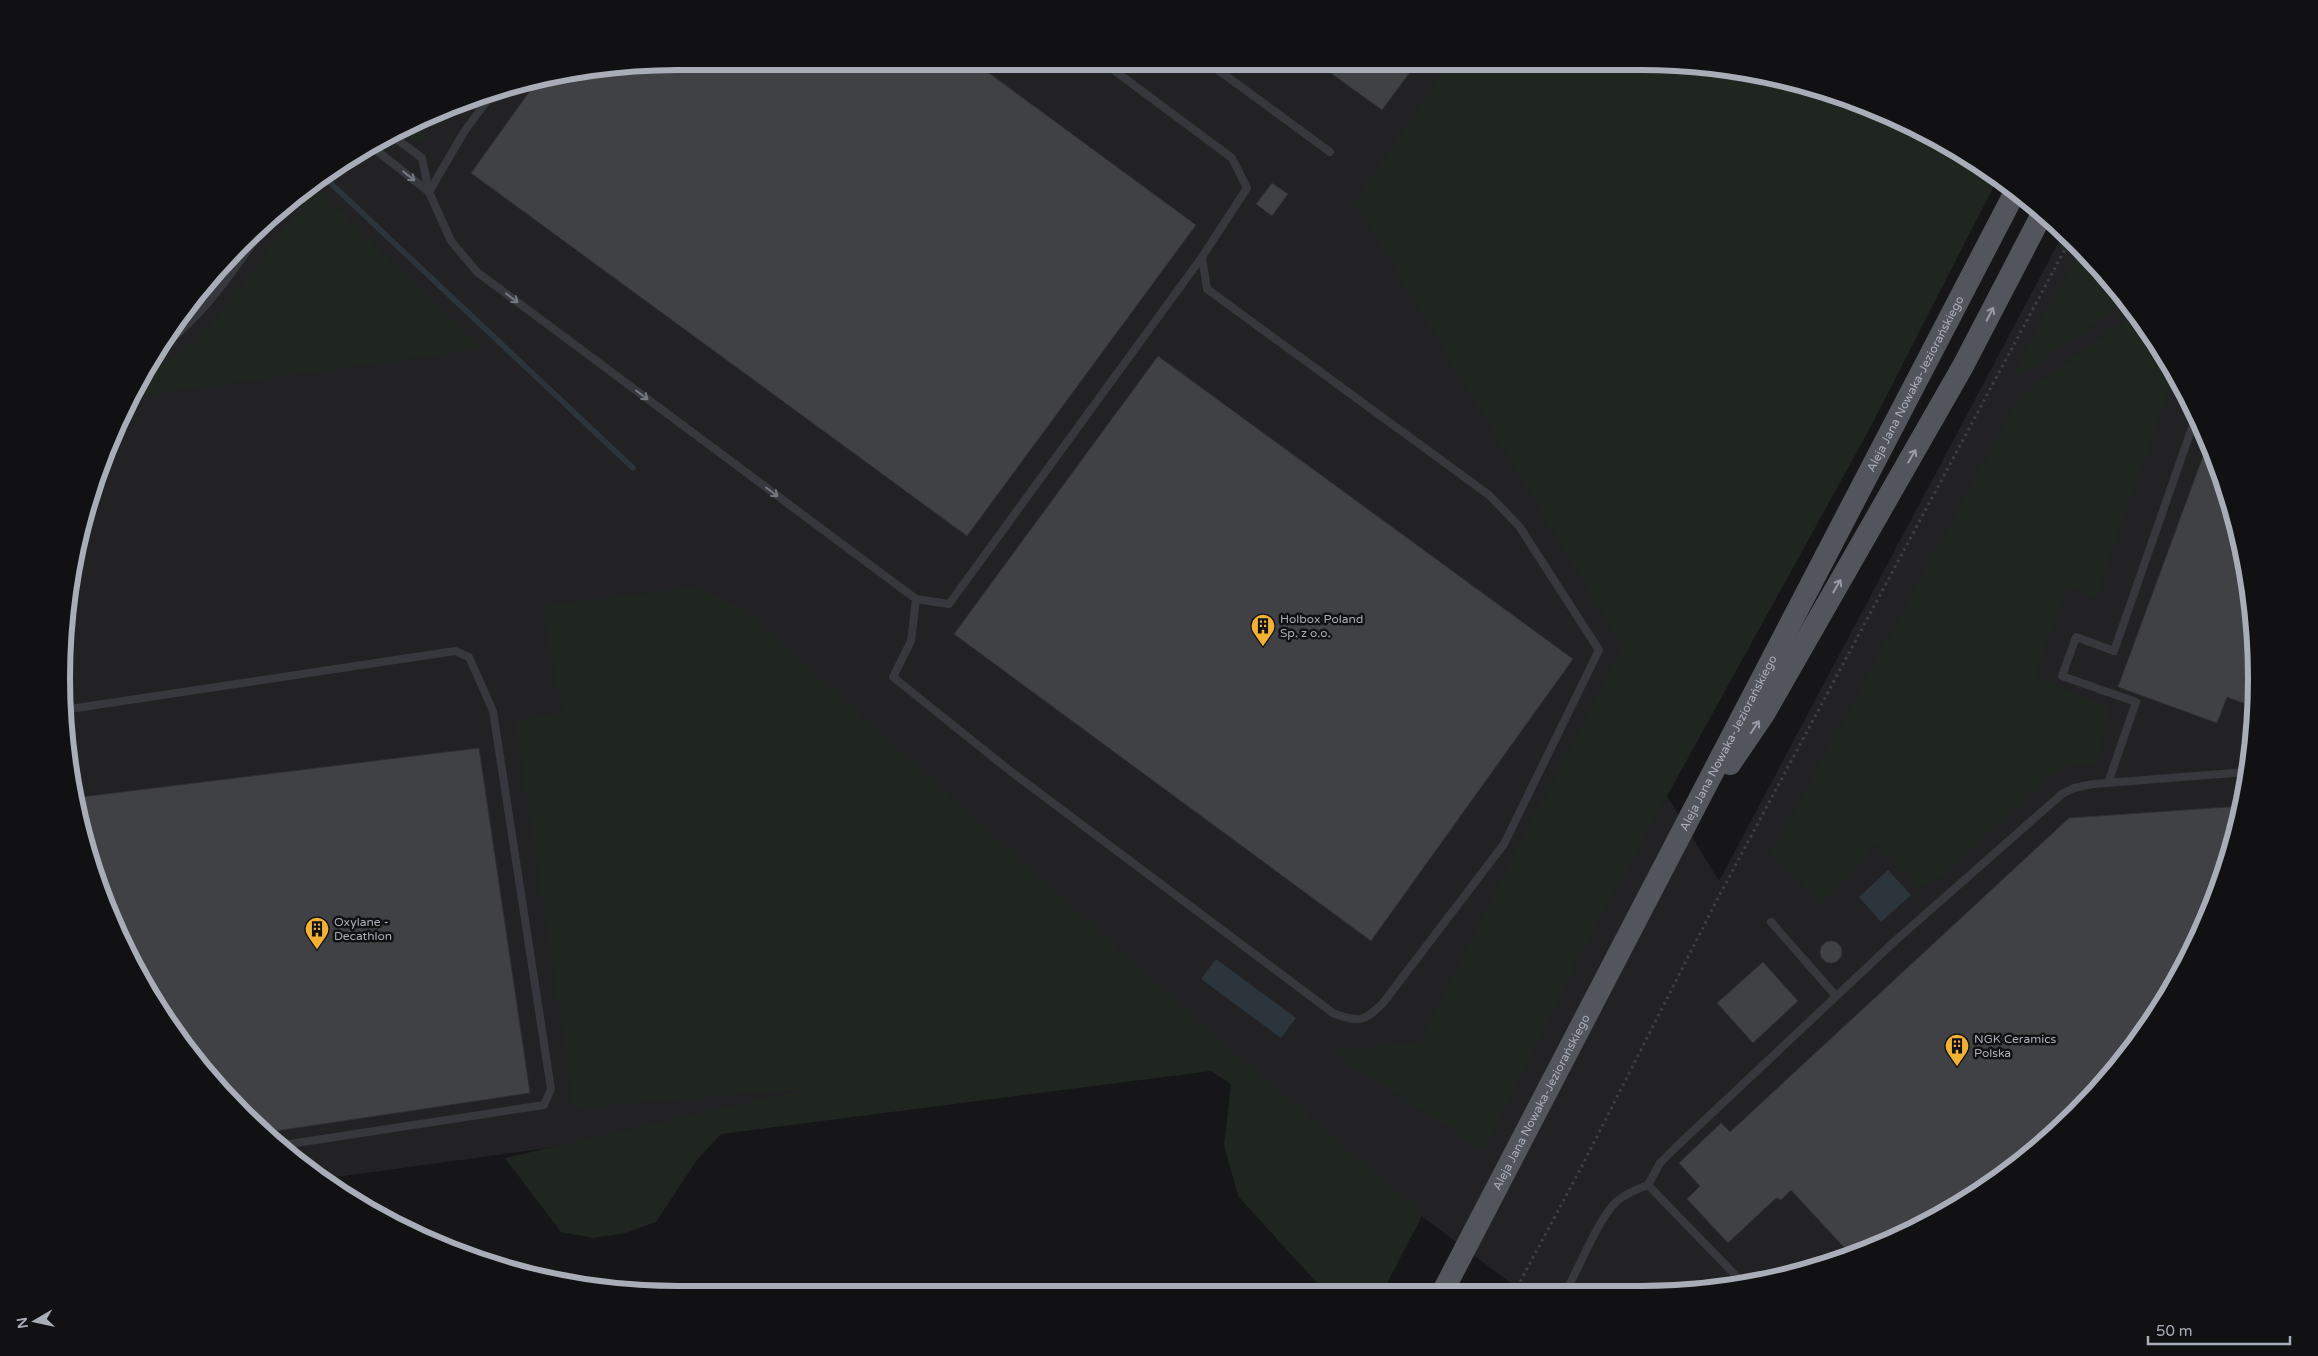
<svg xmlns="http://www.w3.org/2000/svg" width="2318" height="1356" viewBox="0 0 2318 1356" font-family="'Varela Round',sans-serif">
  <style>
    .built { fill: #222225 }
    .green { fill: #1e261f }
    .water { fill: #2c353c }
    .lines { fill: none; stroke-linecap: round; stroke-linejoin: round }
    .stream { stroke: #2c353c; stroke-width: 5.5 }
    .building { fill: #404145; stroke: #303034 }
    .path { stroke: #3d3f44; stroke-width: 3; stroke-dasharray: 2.5 4; stroke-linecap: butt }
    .lane { stroke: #37383d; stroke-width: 8 }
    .street { stroke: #37383d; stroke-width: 15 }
    .primary { stroke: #53555c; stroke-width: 22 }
    .oneway { stroke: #757881 }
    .oneway2 { stroke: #979ba6 }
    .labels { text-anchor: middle; stroke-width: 5; stroke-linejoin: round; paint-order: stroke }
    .street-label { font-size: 12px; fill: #a8adb8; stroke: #111113 }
    .poi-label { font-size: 12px; fill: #a8adb8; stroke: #111113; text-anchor: start }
    .rim { fill: none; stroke: #a8adb8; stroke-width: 6 }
  </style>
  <rect width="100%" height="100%" fill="#161618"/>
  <!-- built -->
  <path class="built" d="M1459 63 1622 646 1667 796 1719 881 2064 232 2076 242 2153 335 2210 442 2245 557 2257 678 2245 798 2210 914 2153 1020 2076 1114 1949 1212 1838 1262 1681 1293H1524L1210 1057 322 1179 214 1084 144 987 108 914 73 799 63 718 66 598 82 518 125 405 165 335 242 242 303 189 405 125 480 94 597 67Z"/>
  <!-- green -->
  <g class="green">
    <path d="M1449 63H1681L1838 94 1982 165 1998 178 1869 430 1581 952 1484 1150 1330 1051 1419 1042 1622 646 1360 210 1350 208Z"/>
    <path d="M427 116 420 127 429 142 413 140 396 131Z"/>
    <path d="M315 188 482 349 130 397 145 370C195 355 225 307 255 268 275 241 295 214 315 188Z"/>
    <path d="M2081 248 2126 303 2010 381Z"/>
    <path d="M2139 318 2153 335 2174 375 2096 597 2068 587 2034 678 2110 707 2097 763 2072 766 2049 777 1938 879 1920 887 1876 844 1836 891 1822 903 1771 854 2019 397 2126 320Z"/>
    <path d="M697 587 742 608 1211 1033 1423 1214 1382 1293H1326L1238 1196 1224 1145 1231 1084 1211 1071 721 1134 697 1160 656 1222 625 1233 593 1238 561 1232 505 1158 807 1089 574 1108 515 720 562 712 542 606Z"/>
  </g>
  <!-- water -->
  <g class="water">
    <path d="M1888 870 1911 895 1881 922 1859 897Z"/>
    <path d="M1216 959 1296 1018 1281 1038 1201 979Z"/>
  </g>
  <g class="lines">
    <!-- stream -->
    <path class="stream" d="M323 176 633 468"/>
  </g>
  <!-- building -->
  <g class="building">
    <path d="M1318 64H1416L1382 110Z"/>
    <path d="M978 65 1196 225 967 536 471 173 537 81 597 67Z"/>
    <path d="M1272 183 1288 194 1272 216 1256 204Z"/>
    <path d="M1158 356 1573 659 1371 941 954 634Z"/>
    <path d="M2209 440 2245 557 2257 678 2254 707 2227 697 2217 723 2118 687Z"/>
    <path d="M479 748 530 1093 269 1132 214 1084 144 987 108 914 73 798Z"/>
    <path d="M2243 806 2210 914 2153 1020 2076 1114 1949 1212 1852 1256 1791 1190 1781 1200 1776 1198 1728 1243 1687 1199 1700 1186 1679 1163 1721 1123 1730 1132 2069 818Z"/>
    <circle cx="1831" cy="952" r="11"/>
    <path d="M1763 962 1798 1001 1753 1043 1717 1003Z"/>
  </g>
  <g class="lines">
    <!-- path -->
    <g class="path">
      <path d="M149 363 160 359"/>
      <path d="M1514 1293 1582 1166 1719 896 2071 238"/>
    </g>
    <!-- lane -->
    <g class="lane">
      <path d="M1210 64 1330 152"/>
      <path d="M390 134 422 158 429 192"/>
      <path d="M371 146 429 192 451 241 477 272 916 599 949 604 1202 257"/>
      <path d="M429 192 464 132 494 91"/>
      <path d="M916 599 911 641 893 677 1009 770 1333 1013C1359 1023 1364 1022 1383 1003L1504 844 1599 650 1519 526 1489 495 1207 289 1202 257 1247 188 1232 158 1107 65"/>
      <path d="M63 710 455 651 469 657 493 711 551 1089 544 1105 283 1145"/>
      <path d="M2108 783 2136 702 2062 676 2076 637 2114 651 2196 416"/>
      <path d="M1771 922 1836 996"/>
      <path d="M1741 1281 1648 1185 1660 1163 1676 1147 1895 941 2062 794 2074 788 2093 784 2247 772"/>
      <path d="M1565 1293C1578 1270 1599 1217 1617 1201 1627 1193 1637 1189 1648 1185"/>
    </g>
    <!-- street -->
    <path class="street" d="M162 342C203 311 232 266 262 224"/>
    <!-- primary -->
    <g class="primary">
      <path d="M1730 764 1764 714 1963 366 2042 214"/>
      <path id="s1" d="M1442 1293 2015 192"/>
    </g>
  </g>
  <!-- one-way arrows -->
  <defs><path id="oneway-shaft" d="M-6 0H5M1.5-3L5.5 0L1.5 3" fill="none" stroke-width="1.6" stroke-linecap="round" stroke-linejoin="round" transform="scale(1.25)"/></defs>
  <g class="oneway">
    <use href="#oneway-shaft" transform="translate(409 176) rotate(38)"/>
    <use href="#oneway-shaft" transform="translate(512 298) rotate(37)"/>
    <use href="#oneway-shaft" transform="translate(642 395) rotate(37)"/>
    <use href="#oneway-shaft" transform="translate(772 492) rotate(37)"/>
  </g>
  <g class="oneway2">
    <use href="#oneway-shaft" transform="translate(1990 314) rotate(-63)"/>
    <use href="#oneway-shaft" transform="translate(1912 456) rotate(-60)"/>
    <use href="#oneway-shaft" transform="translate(1837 586) rotate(-60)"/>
    <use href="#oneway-shaft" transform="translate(1755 727) rotate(-56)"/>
  </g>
  <!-- icons -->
  <defs>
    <symbol id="building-pin" viewBox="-11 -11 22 30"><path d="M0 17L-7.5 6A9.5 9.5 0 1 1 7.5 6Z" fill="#f2b134" stroke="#111113"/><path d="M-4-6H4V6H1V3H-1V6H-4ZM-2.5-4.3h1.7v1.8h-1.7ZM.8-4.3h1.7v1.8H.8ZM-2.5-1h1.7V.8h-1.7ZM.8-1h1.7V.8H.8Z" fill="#111"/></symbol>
  </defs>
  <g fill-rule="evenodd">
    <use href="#building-pin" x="1249" y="612" width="28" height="38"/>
    <use href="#building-pin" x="303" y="915" width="28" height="38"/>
    <use href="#building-pin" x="1943" y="1032" width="28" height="38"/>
  </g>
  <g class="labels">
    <!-- street labels -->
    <g class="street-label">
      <text dy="4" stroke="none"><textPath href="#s1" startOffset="1025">Aleja Jana Nowaka-Jeziorańskiego</textPath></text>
      <text dy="4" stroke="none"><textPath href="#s1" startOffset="620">Aleja Jana Nowaka-Jeziorańskiego</textPath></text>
      <text dy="4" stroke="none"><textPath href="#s1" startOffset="215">Aleja Jana Nowaka-Jeziorańskiego</textPath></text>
    </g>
    <!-- poi labels -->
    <g class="poi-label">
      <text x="1280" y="623">Holbox Poland<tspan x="1280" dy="14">Sp. z o.o.</tspan></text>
      <text x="334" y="926">Oxylane -<tspan x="334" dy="14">Decathlon</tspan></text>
      <text x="1974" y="1043">NGK Ceramics<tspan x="1974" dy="14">Polska</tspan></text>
    </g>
  </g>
  <!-- crop -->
  <path d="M0 0H2318V1356H0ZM678 70H1640A608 608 0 0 1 2248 678V678A608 608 0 0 1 1640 1286H678A608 608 0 0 1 70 678V678A608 608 0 0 1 678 70Z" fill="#111113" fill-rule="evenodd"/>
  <path class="rim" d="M678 70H1640A608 608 0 0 1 2248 678V678A608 608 0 0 1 1640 1286H678A608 608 0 0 1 70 678V678A608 608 0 0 1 678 70Z"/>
  <!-- north arrow -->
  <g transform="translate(35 1321) rotate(261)" stroke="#111113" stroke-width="4" paint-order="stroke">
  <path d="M0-4L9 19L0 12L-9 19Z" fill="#a8adb8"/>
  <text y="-8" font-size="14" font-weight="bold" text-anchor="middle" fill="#a8adb8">N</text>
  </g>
  <!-- scale -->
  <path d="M2148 1336v8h142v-8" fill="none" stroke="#a8adb8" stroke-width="2.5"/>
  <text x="2156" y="1336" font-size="15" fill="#a8adb8" stroke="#111113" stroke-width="4" paint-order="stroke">50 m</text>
</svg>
